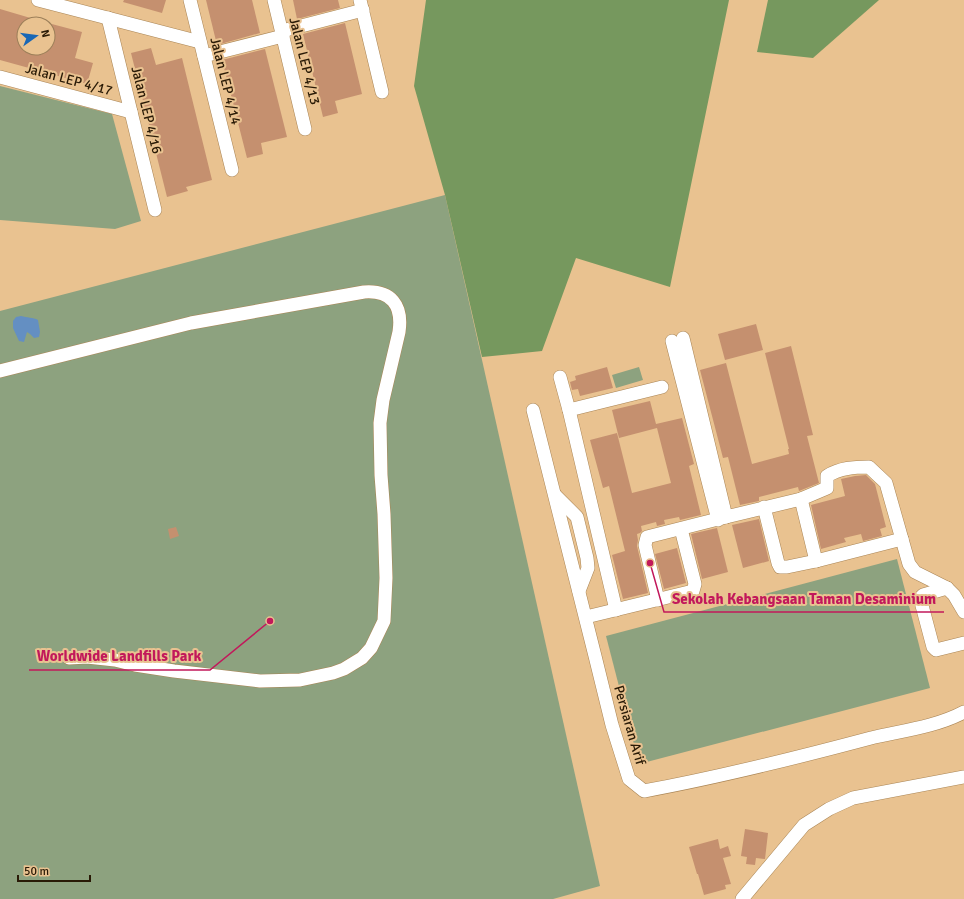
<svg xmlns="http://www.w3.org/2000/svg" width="964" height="899" viewBox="0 0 964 899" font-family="Signika,sans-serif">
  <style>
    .green { fill: #8da27f }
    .forest { fill: #76985e }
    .water { fill: #648fc2 }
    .building { fill: #c5906f }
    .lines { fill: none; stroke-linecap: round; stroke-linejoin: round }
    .minor-casing { stroke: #aa8555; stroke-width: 14 }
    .minor { stroke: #fff; stroke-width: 13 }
    .labels { text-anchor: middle; stroke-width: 4; stroke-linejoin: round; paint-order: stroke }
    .street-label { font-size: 14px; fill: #291a06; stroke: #e9c290 }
    .leader { fill: none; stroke: #c2185b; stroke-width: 1.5 }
    .callout-dot { fill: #c2185b; stroke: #e9c290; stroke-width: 1.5 }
    .callout-label { font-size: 15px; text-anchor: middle; font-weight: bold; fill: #c2185b; stroke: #e9c290; stroke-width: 4; stroke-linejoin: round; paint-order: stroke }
  </style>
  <rect width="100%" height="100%" fill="#e9c290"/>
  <!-- green -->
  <g class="green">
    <path d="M0 86 112 114 141 221 115 229 0 220Z"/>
    <path d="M445 195 600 886 553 899H0V311Z"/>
    <path d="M639 367 643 380 616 388 612 375Z"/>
    <path d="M897 559 930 688 639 764 606 636Z"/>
  </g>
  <!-- forest -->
  <g class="forest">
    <path d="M426 0H729L670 287 576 258 542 351 482 357 445 195 414 86Z"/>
    <path d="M768 0H879L813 58 757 52Z"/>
  </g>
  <!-- water -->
  <path class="water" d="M21 316C27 318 33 317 38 320L40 332 39 337 34 338 30 334 27 332 24 342 19 341 13 328V321L16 317Z"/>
  <!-- building -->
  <g class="building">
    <path d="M124 0H166L162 13 123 2Z"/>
    <path d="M206 0H252L260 33 217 45Z"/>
    <path d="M293 0H338L340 8 297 19Z"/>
    <path d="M0 9 44 22V24H24V48H38L48 51V23L82 32 75 58 93 63 87 84 0 60Z"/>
    <path d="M345 23 362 94 335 101 338 113 323 117 303 34Z"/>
    <path d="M151 48 156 65 182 58 212 180 186 187 188 191 167 197 131 53Z"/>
    <path d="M265 49 287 137 261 143 263 154 247 158 222 60Z"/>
    <path d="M756 324 763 350 725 360 718 334Z"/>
    <path d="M791 346 813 435 807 436 819 483 799 491 798 487 759 497V501L740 505 728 457 723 458 700 370 726 363 752 464 789 454 788 449H789L765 353Z"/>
    <path d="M607 367 613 388 580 396 578 389 572 390 570 382 576 380 575 376Z"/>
    <path d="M650 401 656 424 682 418 694 464 689 466 701 515 680 520 679 517 664 520 665 524 657 526 656 522 641 526 642 531 640 533 637 534 638 540 637 546 648 593 623 599 612 555 625 551 609 486 603 488 590 440 617 433 632 493 671 483 657 428 619 438 612 410Z"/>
    <path d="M866 475 875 484 886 527 880 529 882 536 863 541 861 534 844 538 846 542 821 549 811 505 845 496 841 479 855 476Z"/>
    <path d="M759 519 769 561 743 568 732 525Z"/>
    <path d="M176 527 179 536 170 539 168 529Z"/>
    <path d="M717 528 728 572 702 579 691 534Z"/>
    <path d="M677 548 686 583 664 589 655 554Z"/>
    <path d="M745 829 768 833 765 859 756 858 755 865 746 864 747 857 741 856Z"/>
    <path d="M718 839 720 849 728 846 731 856 723 858 731 884 725 885 726 889 704 895 698 874H697L689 847Z"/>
  </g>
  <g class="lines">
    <defs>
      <g id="minor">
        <path d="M38 0 200 42"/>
        <path d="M190 0 232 170"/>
        <path d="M274 0 305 129"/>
        <path d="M360 0 382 92"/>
        <path d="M108 18 155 210"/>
        <path d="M282 31 363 10"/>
        <path d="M204 56 283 36"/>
        <path d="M0 77 131 112"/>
        <path d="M683 338 726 517 801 499 827 488V476C840 468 854 467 869 467L886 483 909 564 915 572 947 588 954 595 964 612"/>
        <path d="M672 341 718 520"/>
        <path d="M0 371 191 323 364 292C391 290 403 305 399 332L383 400 380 423 381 475 384 514 386 578 384 621 371 648 362 658 344 669 333 673 300 680 260 681 174 671 135 665 115 660 87 657 69 658"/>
        <path d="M560 377 569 410 616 610"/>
        <path d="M533 410 595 656 612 725 629 779 644 791C720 777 796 758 871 738 901 731 936 727 964 712"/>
        <path d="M569 410 662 387"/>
        <path d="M555 495 577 517 587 558 588 568 579 591"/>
        <path d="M801 499 816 561"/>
        <path d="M764 507 778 563 780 567H787L816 561 902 539"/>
        <path d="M947 588 923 595 920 598 933 647 936 650 964 643"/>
        <path d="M658 600 645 545 647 537 726 517"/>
        <path d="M586 617 693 591 695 584 681 529"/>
        <path d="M742 899 804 825 829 809 853 798 964 777"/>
      </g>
    </defs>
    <!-- minor casing -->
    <use href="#minor" class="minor-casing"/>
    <!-- minor -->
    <use href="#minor" class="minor"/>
  </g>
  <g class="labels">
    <!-- street labels -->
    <g class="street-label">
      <text transform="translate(305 61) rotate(76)" y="5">Jalan LEP 4/13</text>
      <text transform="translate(69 79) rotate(15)" y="5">Jalan LEP 4/17</text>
      <text transform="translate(226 81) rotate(76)" y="5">Jalan LEP 4/14</text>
      <text transform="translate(147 110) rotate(76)" y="5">Jalan LEP 4/16</text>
      <text transform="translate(630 725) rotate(74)" y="5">Persiaran Arif</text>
    </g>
  </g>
  <!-- callouts -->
  <path class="leader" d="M650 563L664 612H944M270 621L210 670H29"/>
  <g class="callout-dot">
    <circle cx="650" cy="563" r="4"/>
    <circle cx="270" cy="621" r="4"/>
  </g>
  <g class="callout-label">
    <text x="804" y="604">Sekolah Kebangsaan Taman Desaminium</text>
    <text x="119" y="661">Worldwide Landfills Park</text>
  </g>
  <!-- north arrow -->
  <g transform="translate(36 36) rotate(76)"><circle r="19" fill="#e9c290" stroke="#9c7f59"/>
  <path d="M0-3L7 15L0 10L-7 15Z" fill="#1867b6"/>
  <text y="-6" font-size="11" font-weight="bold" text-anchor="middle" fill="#291a06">N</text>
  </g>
  <!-- scale -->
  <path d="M18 875v6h72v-6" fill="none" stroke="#291a06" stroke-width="2"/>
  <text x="24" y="875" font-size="12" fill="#291a06" stroke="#e9c290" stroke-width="3" paint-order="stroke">50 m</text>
</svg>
